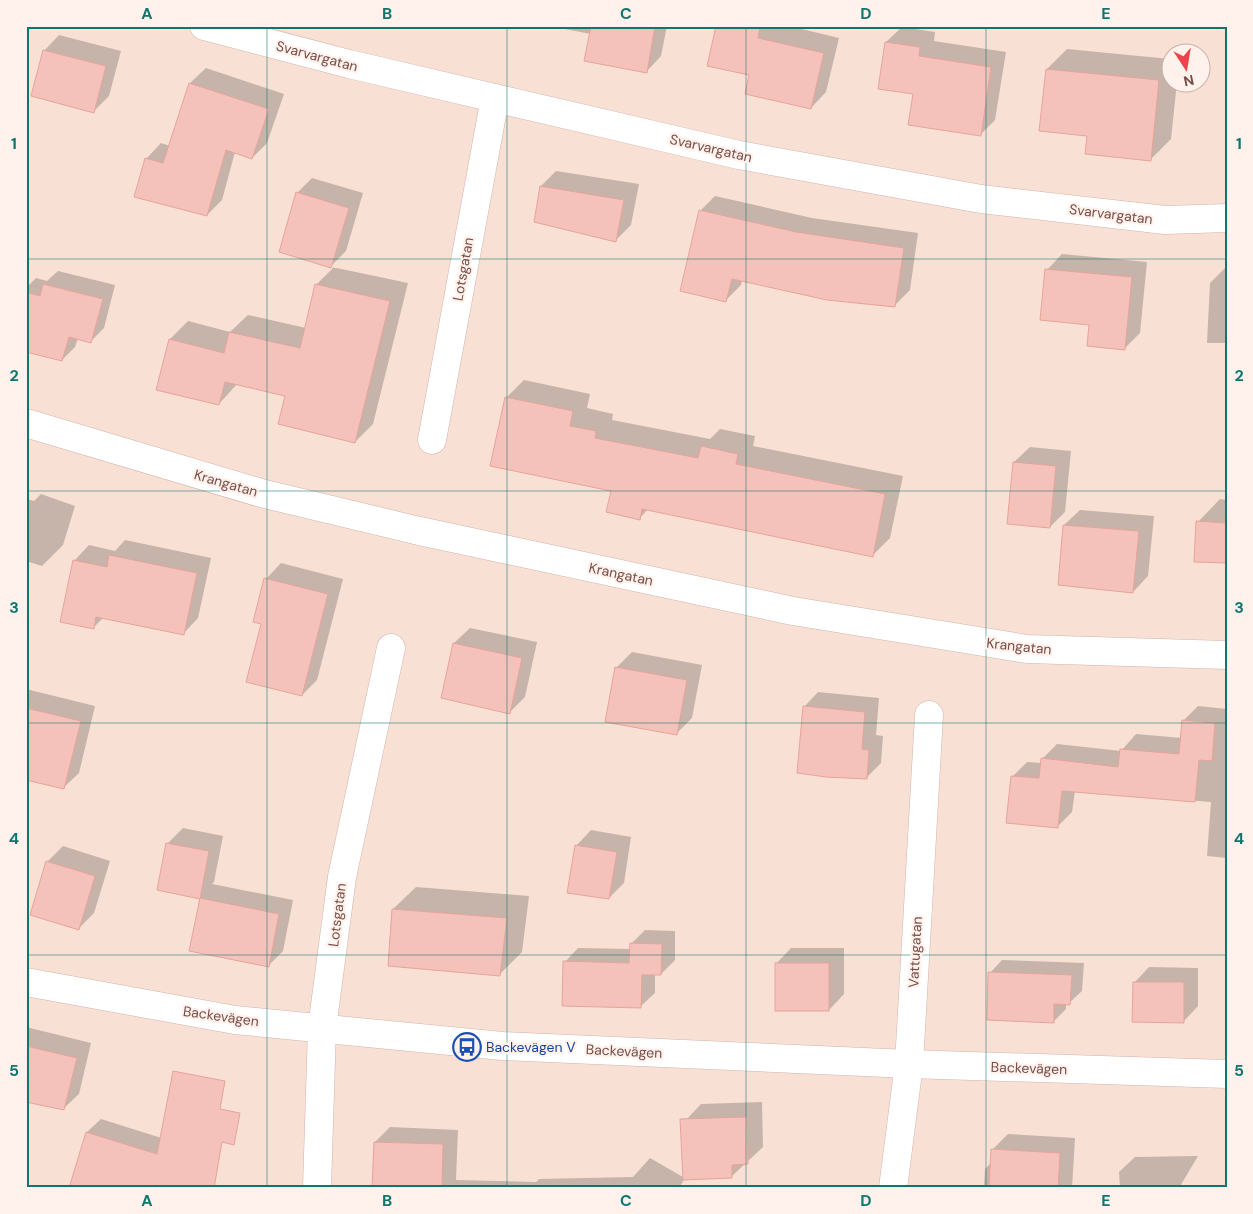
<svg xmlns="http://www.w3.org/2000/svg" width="1253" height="1214" viewBox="0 0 1253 1214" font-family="'DM Sans',sans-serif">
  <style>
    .residential { fill: #f8e0d5; fill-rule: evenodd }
    .shadow { fill: #0003 }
    .building { fill: #f4c2ba; stroke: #e8a39a }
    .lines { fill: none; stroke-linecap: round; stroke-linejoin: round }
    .minor-casing { stroke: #d2b4ac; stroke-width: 29 }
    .minor { stroke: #fff; stroke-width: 28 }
    .grid { fill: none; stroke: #0f766e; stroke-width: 1; stroke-opacity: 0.55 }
    .labels { text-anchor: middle; stroke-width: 4.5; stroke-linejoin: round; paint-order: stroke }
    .street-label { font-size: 14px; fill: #784d48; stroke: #fff2ec }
    .transit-label { font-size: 14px; fill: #164399; stroke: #fff2ec; text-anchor: start }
    .neatline { fill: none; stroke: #0f766e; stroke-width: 2 }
    .grid-label { font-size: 16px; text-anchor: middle; font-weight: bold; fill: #0f766e }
  </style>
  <rect width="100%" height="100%" fill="#fdede4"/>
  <!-- residential -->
  <path class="residential" d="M26 26H1227V1188H26ZM1170 52H1200V82H1170Z"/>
  <!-- shadow -->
  <g class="shadow">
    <path d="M549 26H667L661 56 646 72 591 34Z"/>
    <path d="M718 26H789L839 38 826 92 811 108 750 74Z"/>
    <path d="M902 27 935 32 934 41 1006 52 995 120 980 135 914 93 886 42Z"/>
    <path d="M59 35 121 51 109 96 94 111 44 51Z"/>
    <path d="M1067 49 1170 59V82H1177L1171 139 1151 159 1089 135 1047 69Z"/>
    <path d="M206 68 284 94 267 143 252 158 235 152 222 200 207 215 146 159 161 143 170 146 190 83Z"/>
    <path d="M556 171 639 184 631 225 616 240 541 186Z"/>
    <path d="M312 178 363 193 346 251 331 266 297 193Z"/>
    <path d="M715 196 812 218 918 233 910 290 895 305 742 280 741 285 726 300 700 211Z"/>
    <path d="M1062 254 1147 262 1140 333 1124 349 1090 324 1047 270Z"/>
    <path d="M1227 266V343H1207L1210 283Z"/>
    <path d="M332 267 408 283 373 424 355 442 286 395 238 383 219 404 170 339 188 321 230 332 248 315 306 328 316 285 334 267Z"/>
    <path d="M58 271 115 285 104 328 91 341 78 338 75 347 62 360 26 351V288L36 278 47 281Z"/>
    <path d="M524 380 590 394 587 408 613 414 612 420 710 439 720 429 755 436 753 446 903 476 890 538 872 556 648 509 640 518 612 490 506 398Z"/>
    <path d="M1030 447 1071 451 1065 512 1050 527 1014 462Z"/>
    <path d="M41 494 75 506 63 545 42 566 26 561V499L34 501Z"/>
    <path d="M1220 499 1227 500V562L1198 522Z"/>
    <path d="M1080 510 1154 516 1148 576 1133 592 1064 525Z"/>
    <path d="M125 540 211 558 198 618 183 634 104 617 93 628 74 561 89 545 115 551Z"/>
    <path d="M281 563 343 579 317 680 302 695 263 623 266 579Z"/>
    <path d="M470 628 537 642 525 697 510 712 454 643Z"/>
    <path d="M632 652 702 665 692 718 677 733 616 668Z"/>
    <path d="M26 689 95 706 79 773 63 788 26 779Z"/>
    <path d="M818 692 879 698 876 735 883 736 881 763 866 778 804 707Z"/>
    <path d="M1198 706 1227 709V858L1207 856 1211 802 1075 791 1072 812 1057 827 1012 777 1027 762 1042 763V759L1057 744 1121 751 1136 734 1182 738 1183 721Z"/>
    <path d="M183 828 223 836 214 882 212 884 293 900 283 951 268 966 191 950 201 898 159 889 168 843Z"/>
    <path d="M591 830 631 837 624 883 609 898 576 846Z"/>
    <path d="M63 846 110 861 94 913 79 928 47 862Z"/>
    <path d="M416 887 529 896 522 952 499 975 393 909Z"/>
    <path d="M645 930 675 931V960L661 974H655V993L641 1006 565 962 578 948 631 949V944Z"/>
    <path d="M791 948H844V994L829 1010 776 964Z"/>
    <path d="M1002 960 1084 963 1082 991 1069 1003H1066V1009L1053 1022 990 973Z"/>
    <path d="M1149 967 1198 968V1006L1183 1022 1134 983Z"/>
    <path d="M26 1027 91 1043 79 1094 63 1109 26 1100Z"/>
    <path d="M762 1102 763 1147 732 1176 685 1178 679 1188H373L375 1142 390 1127 458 1130 456 1180 536 1182 539 1179 633 1177 650 1158 683 1177 686 1120 701 1104Z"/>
    <path d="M101 1119 190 1147 182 1188 87 1132Z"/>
    <path d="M1008 1134 1075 1138 1072 1188H984L985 1169 992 1162 993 1149Z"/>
    <path d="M1198 1156 1179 1188H1120L1119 1172 1135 1157Z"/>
  </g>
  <!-- building -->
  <g class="building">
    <path d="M591 26H655L647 73 584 61Z"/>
    <path d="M716 26H760L758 38 824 53 811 109 745 94 749 75 707 66Z"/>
    <path d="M885 42 920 47 919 56 991 67 981 136 908 125 913 94 878 89Z"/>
    <path d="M43 50 106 66 94 113 31 96Z"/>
    <path d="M1046 69 1159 80 1151 161 1085 154 1087 136 1039 131Z"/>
    <path d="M189 83 269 109 252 159 226 150 207 216 134 197 145 158 163 163Z"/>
    <path d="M540 186 624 200 616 242 534 222Z"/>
    <path d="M296 192 349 208 331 268 279 252Z"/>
    <path d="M699 210 796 232 904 248 895 307 827 300 732 279 726 302 680 291Z"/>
    <path d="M1045 269 1132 277 1125 350 1087 346 1089 325 1040 320Z"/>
    <path d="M43 284 103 299 91 343 69 337 62 361 26 352V292L40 296Z"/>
    <path d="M315 284 390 301 355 443 278 424 285 396 225 382 219 405 156 390 169 339 224 353 229 332 300 348Z"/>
    <path d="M505 397 573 411 570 426 596 431 595 438 698 458 701 446 738 454 736 464 885 494 873 557 642 509 640 520 606 512 611 491 490 466Z"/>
    <path d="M1013 462 1056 466 1050 528 1007 524Z"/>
    <path d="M1196 521 1227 523V563L1194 562Z"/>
    <path d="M1063 525 1139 531 1133 593 1058 585Z"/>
    <path d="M109 555 197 573 184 635 96 617 94 629 60 622 73 560 107 567Z"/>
    <path d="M264 578 328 594 302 696 246 682 261 624 253 622Z"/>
    <path d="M453 643 522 658 510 714 441 698Z"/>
    <path d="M615 667 687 680 677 735 605 722Z"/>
    <path d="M803 706 865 712 862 749 869 750 867 779 826 777 797 773Z"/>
    <path d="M26 708 81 721 64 789 26 780Z"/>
    <path d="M1182 720 1215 723 1212 761 1199 760 1195 802 1062 791 1058 828 1006 823 1011 776 1039 778 1041 758 1118 767 1120 749 1179 754Z"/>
    <path d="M166 843 209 851 200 899 157 890Z"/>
    <path d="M575 845 617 852 609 899 567 893Z"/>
    <path d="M46 861 95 876 79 930 30 915Z"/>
    <path d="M200 898 279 914 269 967 189 951Z"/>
    <path d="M392 909 507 918 500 976 388 966Z"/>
    <path d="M630 943 662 944 661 975H642L641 1008 562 1006 563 961 629 963Z"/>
    <rect x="775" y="963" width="54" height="48"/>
    <path d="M988 972 1072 975 1070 1005 1054 1004V1023L987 1020Z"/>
    <path d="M1133 982H1184V1023L1132 1022Z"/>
    <path d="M26 1046 77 1058 64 1110 26 1102Z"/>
    <path d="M173 1071 225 1081 220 1109 240 1113 234 1145 222 1142 214 1188H69L86 1132 157 1154Z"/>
    <path d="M747 1117 748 1164 732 1165V1178L683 1180 680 1119Z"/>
    <path d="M374 1142 443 1144 442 1188H372Z"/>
    <path d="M991 1149 1060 1153 1058 1188H989Z"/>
  </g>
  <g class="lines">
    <defs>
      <g id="minor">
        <path d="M204 26 349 64 739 155 981 199 1165 220 1227 218"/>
        <path d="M26 423 261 493 415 530 793 611 1027 649 1227 655"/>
        <path d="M432 440 495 98"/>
        <path d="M26 982 235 1020 502 1046 909 1064 1227 1074"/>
        <path d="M317 1188 322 1028 342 877 391 648"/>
        <path d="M893 1188 909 1064 929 715"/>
      </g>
    </defs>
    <!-- minor casing -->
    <use href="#minor" class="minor-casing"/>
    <!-- minor -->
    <use href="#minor" class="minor"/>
  </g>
  <!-- grid -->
  <path class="grid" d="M267 26V1188M507 26V1188M746 26V1188M986 26V1188M26 259H1227M26 491H1227M26 723H1227M26 955H1227"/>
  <!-- icons -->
  <defs>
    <symbol id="bus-ring" viewBox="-11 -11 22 22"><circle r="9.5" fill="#fff2ec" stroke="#1a4fb4" stroke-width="1.5"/><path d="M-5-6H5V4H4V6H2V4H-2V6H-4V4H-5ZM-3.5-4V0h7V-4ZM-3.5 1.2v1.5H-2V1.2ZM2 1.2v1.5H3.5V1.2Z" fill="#1a4fb4"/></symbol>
  </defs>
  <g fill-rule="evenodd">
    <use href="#bus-ring" x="451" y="1031" width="32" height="32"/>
  </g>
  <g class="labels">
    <!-- street labels -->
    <g class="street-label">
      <text transform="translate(317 56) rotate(15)" y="5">Svarvargatan</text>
      <text transform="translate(711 148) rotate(13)" y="5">Svarvargatan</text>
      <text transform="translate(1111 214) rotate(7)" y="5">Svarvargatan</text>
      <text transform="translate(463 269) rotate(-80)" y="5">Lotsgatan</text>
      <text transform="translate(226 483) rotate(16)" y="5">Krangatan</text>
      <text transform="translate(621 574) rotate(12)" y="5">Krangatan</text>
      <text transform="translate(1019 646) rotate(6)" y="5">Krangatan</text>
      <text transform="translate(337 915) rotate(-83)" y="5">Lotsgatan</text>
      <text transform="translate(915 952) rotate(-87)" y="5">Vattugatan</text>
      <text transform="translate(221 1016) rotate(8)" y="5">Backevägen</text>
      <text transform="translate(624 1051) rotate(3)" y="5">Backevägen</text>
      <text transform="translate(1029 1068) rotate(2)" y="5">Backevägen</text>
    </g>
    <!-- transit labels -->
    <g class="transit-label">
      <text x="486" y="1052">Backevägen V</text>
    </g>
  </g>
  <!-- border -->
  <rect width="1253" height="1214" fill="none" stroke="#fff2ec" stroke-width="55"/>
  <!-- north arrow -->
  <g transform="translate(1186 68) rotate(168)"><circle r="24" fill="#fff2ec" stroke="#c9b0aa"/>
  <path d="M0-4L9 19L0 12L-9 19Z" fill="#ee434a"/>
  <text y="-8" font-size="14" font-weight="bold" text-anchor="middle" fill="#784d48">N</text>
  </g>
  <rect x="28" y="28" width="1198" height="1158" class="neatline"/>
  <g class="grid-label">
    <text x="147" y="19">A</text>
    <text x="387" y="19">B</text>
    <text x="626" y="19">C</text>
    <text x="866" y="19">D</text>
    <text x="1106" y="19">E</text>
    <text x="14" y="149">1</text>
    <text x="1239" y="149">1</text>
    <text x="14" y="381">2</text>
    <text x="1239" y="381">2</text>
    <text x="14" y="613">3</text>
    <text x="1239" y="613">3</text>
    <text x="14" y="844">4</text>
    <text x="1239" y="844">4</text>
    <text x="14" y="1076">5</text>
    <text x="1239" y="1076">5</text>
    <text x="147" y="1206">A</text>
    <text x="387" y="1206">B</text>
    <text x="626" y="1206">C</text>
    <text x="866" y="1206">D</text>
    <text x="1106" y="1206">E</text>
  </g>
</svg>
